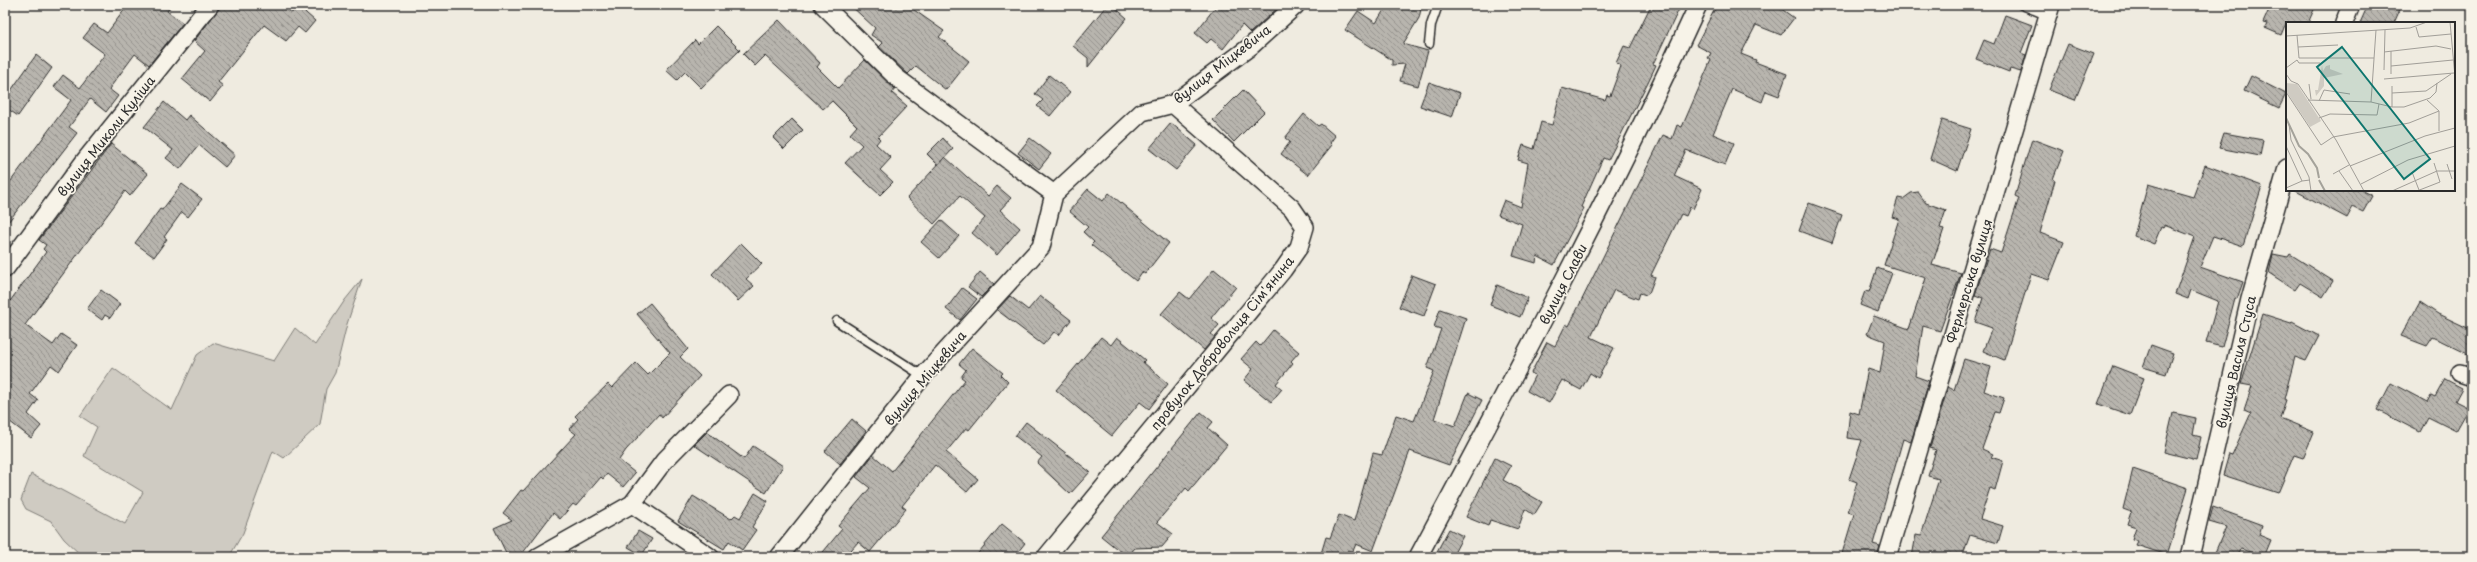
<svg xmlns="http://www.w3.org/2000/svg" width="2477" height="562" viewBox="0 0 2477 562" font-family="'Playpen Sans',sans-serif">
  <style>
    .grass { fill: #cfcbc2; stroke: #7d7b76 }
    .building { fill: url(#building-back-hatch); stroke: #2b2b2b }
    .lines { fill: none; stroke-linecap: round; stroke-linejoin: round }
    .service-casing { stroke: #2b2b2b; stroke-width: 11 }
    .minor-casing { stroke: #2b2b2b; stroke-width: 20 }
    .service { stroke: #f7f3e8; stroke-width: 8 }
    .minor { stroke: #f7f3e8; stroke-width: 17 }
    .labels { text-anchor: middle; stroke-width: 3.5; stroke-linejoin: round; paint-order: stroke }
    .street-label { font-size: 13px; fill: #2b2b2b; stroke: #f7f3e8 }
    .inset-river { fill: none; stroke: #a4a29a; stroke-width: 2 }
    .inset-road { fill: none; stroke: #a19e98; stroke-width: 1 }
    .view { fill: #0f766e; fill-opacity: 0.15; stroke: #0f766e; stroke-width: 2 }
    .inset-edge { fill: none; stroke: #2b2b2b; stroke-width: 2 }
  </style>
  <defs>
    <pattern id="building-back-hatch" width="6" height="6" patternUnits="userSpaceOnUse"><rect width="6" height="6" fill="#b8b5ae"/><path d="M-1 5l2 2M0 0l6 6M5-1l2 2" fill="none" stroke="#96938e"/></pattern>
  </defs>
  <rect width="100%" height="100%" fill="#efebe0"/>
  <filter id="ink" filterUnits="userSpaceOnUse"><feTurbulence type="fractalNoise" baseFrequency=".025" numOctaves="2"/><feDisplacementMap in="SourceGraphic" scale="8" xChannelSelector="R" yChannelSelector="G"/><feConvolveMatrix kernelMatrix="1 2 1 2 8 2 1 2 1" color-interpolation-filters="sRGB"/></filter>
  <g filter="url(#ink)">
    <!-- grass -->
    <path class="grass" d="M362 279 347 324 335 373 326 389 320 424 284 458 273 451 243 533 229 557H83L64 539 51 521 26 509 21 500 31 474 125 524 143 492 84 456 97 427 80 416 113 368 172 410 197 355 213 343 274 361 295 328 315 345 345 300Z"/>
    <!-- building -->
    <g class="building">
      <path d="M128 5H172L167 11 183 23 149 65 135 54 109 89 118 96 106 112 90 99 69 127 77 133 5 226V189L71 100 54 87 63 75 80 88 105 54 83 38 94 24 107 33Z"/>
      <path d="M222 5H282L292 13 298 6 315 21 305 33 298 27 286 41 264 25 218 82 223 86 210 102 182 79 205 51 194 41Z"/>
      <path d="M850 5H907L944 31 939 37 969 61 946 90 916 66 908 74 879 47 883 43 871 35 875 28Z"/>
      <path d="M1107 5H1112L1127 18 1088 67V58L1073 46Z"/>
      <path d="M1217 5H1281L1250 33 1242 25 1223 49 1211 39 1207 43 1195 33Z"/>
      <path d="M1387 5H1422L1419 18 1403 44 1428 51 1418 86 1400 81 1405 64 1392 65V60L1345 30 1358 11 1376 23Z"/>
      <path d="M1651 5H1681L1653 64 1656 65 1648 82 1608 160 1603 158 1581 207 1584 208 1554 265 1537 256 1536 263 1513 256 1522 224 1498 215 1504 200 1521 207 1528 163 1518 160 1523 145 1534 149 1541 122 1552 125 1562 88 1605 100 1607 95 1610 96 1621 66 1616 63 1624 46 1630 48Z"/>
      <path d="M1717 5H1776L1794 18 1781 35 1756 25 1741 54 1756 60 1755 62 1787 74 1779 96 1766 91 1762 102 1732 89 1713 134 1734 143 1725 165 1686 150 1674 176 1702 189 1693 209 1690 207 1686 216 1681 214 1651 275 1655 277 1649 293 1646 295 1640 293 1638 299 1614 290 1591 337 1614 348 1598 378 1590 373 1581 390 1562 380 1549 403 1527 391 1535 375 1531 373 1547 342 1555 346 1566 324 1569 326 1663 135 1672 139 1677 125 1682 127 1711 60 1708 58 1711 53 1696 45Z"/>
      <path d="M2271 5H2316L2308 23H2286L2281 35 2265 28 2267 24 2263 23Z"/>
      <path d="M2368 5H2402L2394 23H2360Z"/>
      <path d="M2005 15 2032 25 2021 53 2026 55 2021 72 2010 69 2009 72 1976 59 1984 40 1994 44Z"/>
      <path d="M779 20 820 63 817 67 838 88 865 60 895 89 892 93 907 106 878 137 880 139 876 144 891 158 880 170 893 182 880 195 845 163 862 145 850 134 857 126 832 101 823 109 765 56 755 66 743 54Z"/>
      <path d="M716 26 740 50 701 88 685 72 677 80 666 70 695 40 698 44Z"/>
      <path d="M2068 44 2094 54 2075 100 2049 90Z"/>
      <path d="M36 55 52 68 18 116 5 107V99Z"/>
      <path d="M1049 75 1070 92 1050 116 1037 106 1043 100 1035 94Z"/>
      <path d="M2251 76 2286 94 2279 108 2244 91Z"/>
      <path d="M1429 82 1460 93 1452 117 1420 106Z"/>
      <path d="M1243 90 1264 112 1234 142 1213 120Z"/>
      <path d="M164 102 185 120 189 115 235 155 225 167 199 145 180 169 166 158 173 150 144 127Z"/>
      <path d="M1304 114 1318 126 1321 124 1335 136 1330 143 1332 145 1308 175 1281 154 1290 142 1285 138Z"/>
      <path d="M792 119 803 130 784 149 773 138Z"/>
      <path d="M1942 120 1971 129 1957 171 1930 159Z"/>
      <path d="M1171 123 1197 145 1176 170 1149 149Z"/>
      <path d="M2224 133 2263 140 2260 156 2219 148Z"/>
      <path d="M943 138 953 149 938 165 927 154Z"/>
      <path d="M1030 138 1051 154 1039 169 1018 153Z"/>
      <path d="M2032 139 2064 151 2053 179 2055 180 2040 233 2064 242 2049 280 2031 274 2004 360 1983 351 1992 328 1975 322 1983 298 1975 295 1990 249 2001 253 2019 198 2015 196Z"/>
      <path d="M111 144 148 174 130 196 125 191 25 325 53 345 61 334 77 345 59 371 51 365 30 394 38 400 28 414 41 426 31 438 5 418V308L46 252 43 249 46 245 39 240Z"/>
      <path d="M945 157 988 196 997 186 1011 198 1000 210 1020 228 997 255 972 233 985 218 960 196 934 224 907 198Z"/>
      <path d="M2205 165 2262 186 2243 246 2213 236 2200 267 2243 282 2237 299 2235 298 2222 347 2206 343 2218 301 2191 290 2188 299 2175 294 2195 237 2164 225V228L2161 227 2154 244 2134 236 2148 184 2193 197Z"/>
      <path d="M182 184 202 199 188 217 182 212 164 237 167 239 154 257 135 243 160 209 162 210Z"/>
      <path d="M1088 189 1103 201 1109 193 1169 243 1145 274 1142 272 1136 281 1091 245 1094 242 1083 232 1088 227 1069 211Z"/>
      <path d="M2294 190H2361L2372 196 2363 212 2353 207 2347 218Z"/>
      <path d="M1918 192 1926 203 1946 210 1940 228 1944 229 1932 265 1961 273 1940 331 1923 326 1915 376 1929 381 1911 442 1903 439 1873 544 1880 546 1877 557H1841L1854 514 1848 512 1857 482 1849 479 1862 440 1847 438 1850 411 1859 414 1868 369 1880 373 1885 341 1867 334 1874 316 1909 329 1926 278 1884 265 1899 219 1892 217 1898 198 1903 199 1911 193Z"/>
      <path d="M1809 203 1842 215 1832 243 1799 231Z"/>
      <path d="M941 220 959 236 939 258 921 242Z"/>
      <path d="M741 243 762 264 746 279 754 286 738 301 712 274Z"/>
      <path d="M2273 254 2288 257 2290 254 2333 281 2323 297 2300 283 2295 290 2269 273Z"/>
      <path d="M1877 268 1892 273 1878 312 1860 305 1865 291 1869 292Z"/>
      <path d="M1214 269 1236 287 1211 318 1219 325 1211 334 1215 337 1204 350 1161 314 1180 292 1189 299Z"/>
      <path d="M980 272 994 284 981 297 968 287Z"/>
      <path d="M1412 275 1436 284 1424 316 1399 307Z"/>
      <path d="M1497 285 1528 298 1520 317 1490 305Z"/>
      <path d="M962 288 977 299 960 320 946 309Z"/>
      <path d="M101 290 120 304 110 318 105 315 102 320 87 309Z"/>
      <path d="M1010 296 1028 310 1040 296 1071 320 1059 335 1054 332 1043 345 997 310Z"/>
      <path d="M2420 302 2438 314 2472 330V356L2433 337 2427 346 2401 336Z"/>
      <path d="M650 303 688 349 680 357 700 376 662 418 659 414 626 450 619 460 635 473 623 487 607 474 603 479 601 477 576 506 573 504 560 519 553 513 522 554 508 557 494 528 512 520 503 513 521 490 523 491 576 434 569 429 578 419 575 416 608 384 612 388 636 363 648 375 670 353 637 314Z"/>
      <path d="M1440 309 1466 318 1434 419 1455 426 1468 393 1482 400 1449 465 1410 451 1373 551 1356 544 1353 551 1348 550 1346 557H1320L1326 537 1330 538 1339 515 1354 521 1373 453 1382 455 1396 415 1414 421 1434 371 1427 368 1441 329 1434 327Z"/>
      <path d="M2263 314 2291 323 2292 322 2319 336 2306 361 2295 357 2284 399 2286 400 2280 418 2314 432 2303 458 2294 455 2278 493 2223 475 2229 454 2232 455 2251 413 2244 410 2252 386 2241 384Z"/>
      <path d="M1273 330 1299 352 1291 361 1293 363 1276 384 1282 389 1271 402 1244 380 1253 369 1241 359 1256 342 1260 346Z"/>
      <path d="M1101 337 1111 345 1117 337 1145 360 1143 362 1168 384 1149 409 1140 402 1112 436 1056 390Z"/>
      <path d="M2151 345 2173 353 2166 374 2143 367Z"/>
      <path d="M972 348 1003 373 1001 375 1008 382 969 430 966 428 946 452 978 479 967 492 935 465 902 506 906 509 870 552 858 542 845 557H819L842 529 838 526 870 488 856 477 873 455 892 471 965 380 961 377 966 370 959 364Z"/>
      <path d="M1964 359 1991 367 1984 391 2004 398 1999 413 1995 412 1982 449 1993 454 1991 457 2003 461 1995 490 1990 488 1980 519 2003 526 1998 543 1970 535 1962 557H1912L1916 535 1921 536 1939 479 1928 476 1936 450 1930 448 1948 387 1954 390Z"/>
      <path d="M2113 366 2144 378 2130 415 2098 404Z"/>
      <path d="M2445 379 2462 388 2455 401 2469 408 2456 431 2428 417 2420 432 2377 410 2391 383 2427 402 2431 395 2435 397Z"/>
      <path d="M1201 412 1213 422 1208 428 1227 445 1189 491 1186 488 1157 522 1173 534 1162 547 1135 548 1127 557 1101 536Z"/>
      <path d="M2173 413 2196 418 2193 435 2201 437 2196 460 2164 452Z"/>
      <path d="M852 419 866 431 840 464 825 451Z"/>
      <path d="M1026 422 1090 472 1070 494 1037 463 1042 457 1015 436Z"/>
      <path d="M707 432 744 459 753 446 783 466 766 493 694 445Z"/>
      <path d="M1495 458 1511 466 1503 480 1542 502 1534 515 1525 509 1518 529 1490 520 1488 526 1466 517Z"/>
      <path d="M2133 469 2188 488 2167 555 2136 545 2138 541 2132 539 2136 527 2127 524 2131 512 2123 509Z"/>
      <path d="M755 493 768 501 752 527 756 530 742 550 729 541 724 549 678 521 693 496 731 519 735 515 740 518Z"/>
      <path d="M2213 507 2262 525 2259 535 2271 540 2264 557 2241 549 2238 557H2213L2226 527 2209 522Z"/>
      <path d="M1002 524 1025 543 1014 557H975Z"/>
      <path d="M1449 529 1463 536 1452 557H1434Z"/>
      <path d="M638 531 652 539 642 555 628 547Z"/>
    </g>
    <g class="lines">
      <defs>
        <g id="service">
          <path d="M2022 5 2049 16"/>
          <path d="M1429 44 1431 25 1438 5"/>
          <path d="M837 321 923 376"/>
        </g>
        <g id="minor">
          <path d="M823 5 897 78 1054 194"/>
          <path d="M2344 23 2351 5"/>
          <path d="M5 269 86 159 210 5"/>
          <path d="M2460 373 2472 377"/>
          <path d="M632 504 710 557"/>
          <path d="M538 557 632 504 664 461 729 395"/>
          <path d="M779 557 923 376 1041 247 1054 194 1142 112 1173 104 1251 46 1296 5"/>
          <path d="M1046 557 1283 270 1299 247 1305 227 1292 208 1173 104"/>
          <path d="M1418 557C1515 375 1612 193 1698 5"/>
          <path d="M1887 557 2051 5"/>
          <path d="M2190 557 2250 299 2287 168"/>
        </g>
      </defs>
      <!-- service casing -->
      <use href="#service" class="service-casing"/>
      <!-- minor casing -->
      <use href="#minor" class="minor-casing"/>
      <!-- service -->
      <use href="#service" class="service"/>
      <!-- minor -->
      <use href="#minor" class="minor"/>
    </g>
  </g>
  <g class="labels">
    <!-- street labels -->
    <g class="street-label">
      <text transform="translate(1222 64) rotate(-38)" y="5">вулиця Міцкевича</text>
      <text transform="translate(106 136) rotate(-52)" y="5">вулиця Миколи Куліша</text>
      <text transform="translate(1969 281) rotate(-73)" y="5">Фермерська вулиця</text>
      <text transform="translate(1563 284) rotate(-63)" y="5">вулиця Слави</text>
      <text transform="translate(1222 343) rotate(-51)" y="5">провулок Добровольця Сім'янина</text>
      <text transform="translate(2236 362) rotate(-77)" y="5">вулиця Василя Стуса</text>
      <text transform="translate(925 378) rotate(-50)" y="5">вулиця Міцкевича</text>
    </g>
  </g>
  <!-- overview -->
  <g transform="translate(2286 22)">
    <rect width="169" height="169" fill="#efebe0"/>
    <path d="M36 43 37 49 40 44 44 43V47L57 52 38 56V64L30 74 29 68H32Z" fill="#cfcbc2"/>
    <path d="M0 61 11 62 35 99 24 105 0 69Z" fill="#cfcbc2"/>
    <path class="inset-river" d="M0 96 13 124 22 132 31 146 33 156M33 158 39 169"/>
    <path class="inset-road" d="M164 0 169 55M130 5 133 15 165 12M11 13 13 36M0 14 124 6 141 0M12 25 52 23M105 29V52M98 30 150 24 165 27M13 36H88M11 38 13 41H34M105 44 167 38M0 46 11 38M98 48 99 8M0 52 5 59 12 62 50 118 78 169M98 57 168 51M23 62 25 77M106 64V85H118L144 76 150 70 151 61M0 70 35 123 47 115 123 101 153 89 141 78M106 71 140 69 165 52M22 78 85 80 106 85M33 79 38 68 64 72M85 80 90 8M33 96 44 92 91 93 93 82M3 102 5 118 23 155 25 169M153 109V89M0 124 16 159M161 142 166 157M64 144 139 114 169 106M53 149 67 169M126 150 133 168M47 152 63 143M75 162 122 138 169 124M0 166 16 159 24 158M106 169 151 149H169M131 169 154 160 148 141"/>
    <path class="view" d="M56 25 144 137 118 157 31 45Z"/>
    <rect width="169" height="169" class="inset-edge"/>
  </g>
  <!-- margin -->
  <rect width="2477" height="562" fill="none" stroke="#f7f3e8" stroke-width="20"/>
  <rect x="10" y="10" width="2457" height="542" fill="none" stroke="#2b2b2b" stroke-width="1.5" filter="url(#ink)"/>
</svg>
